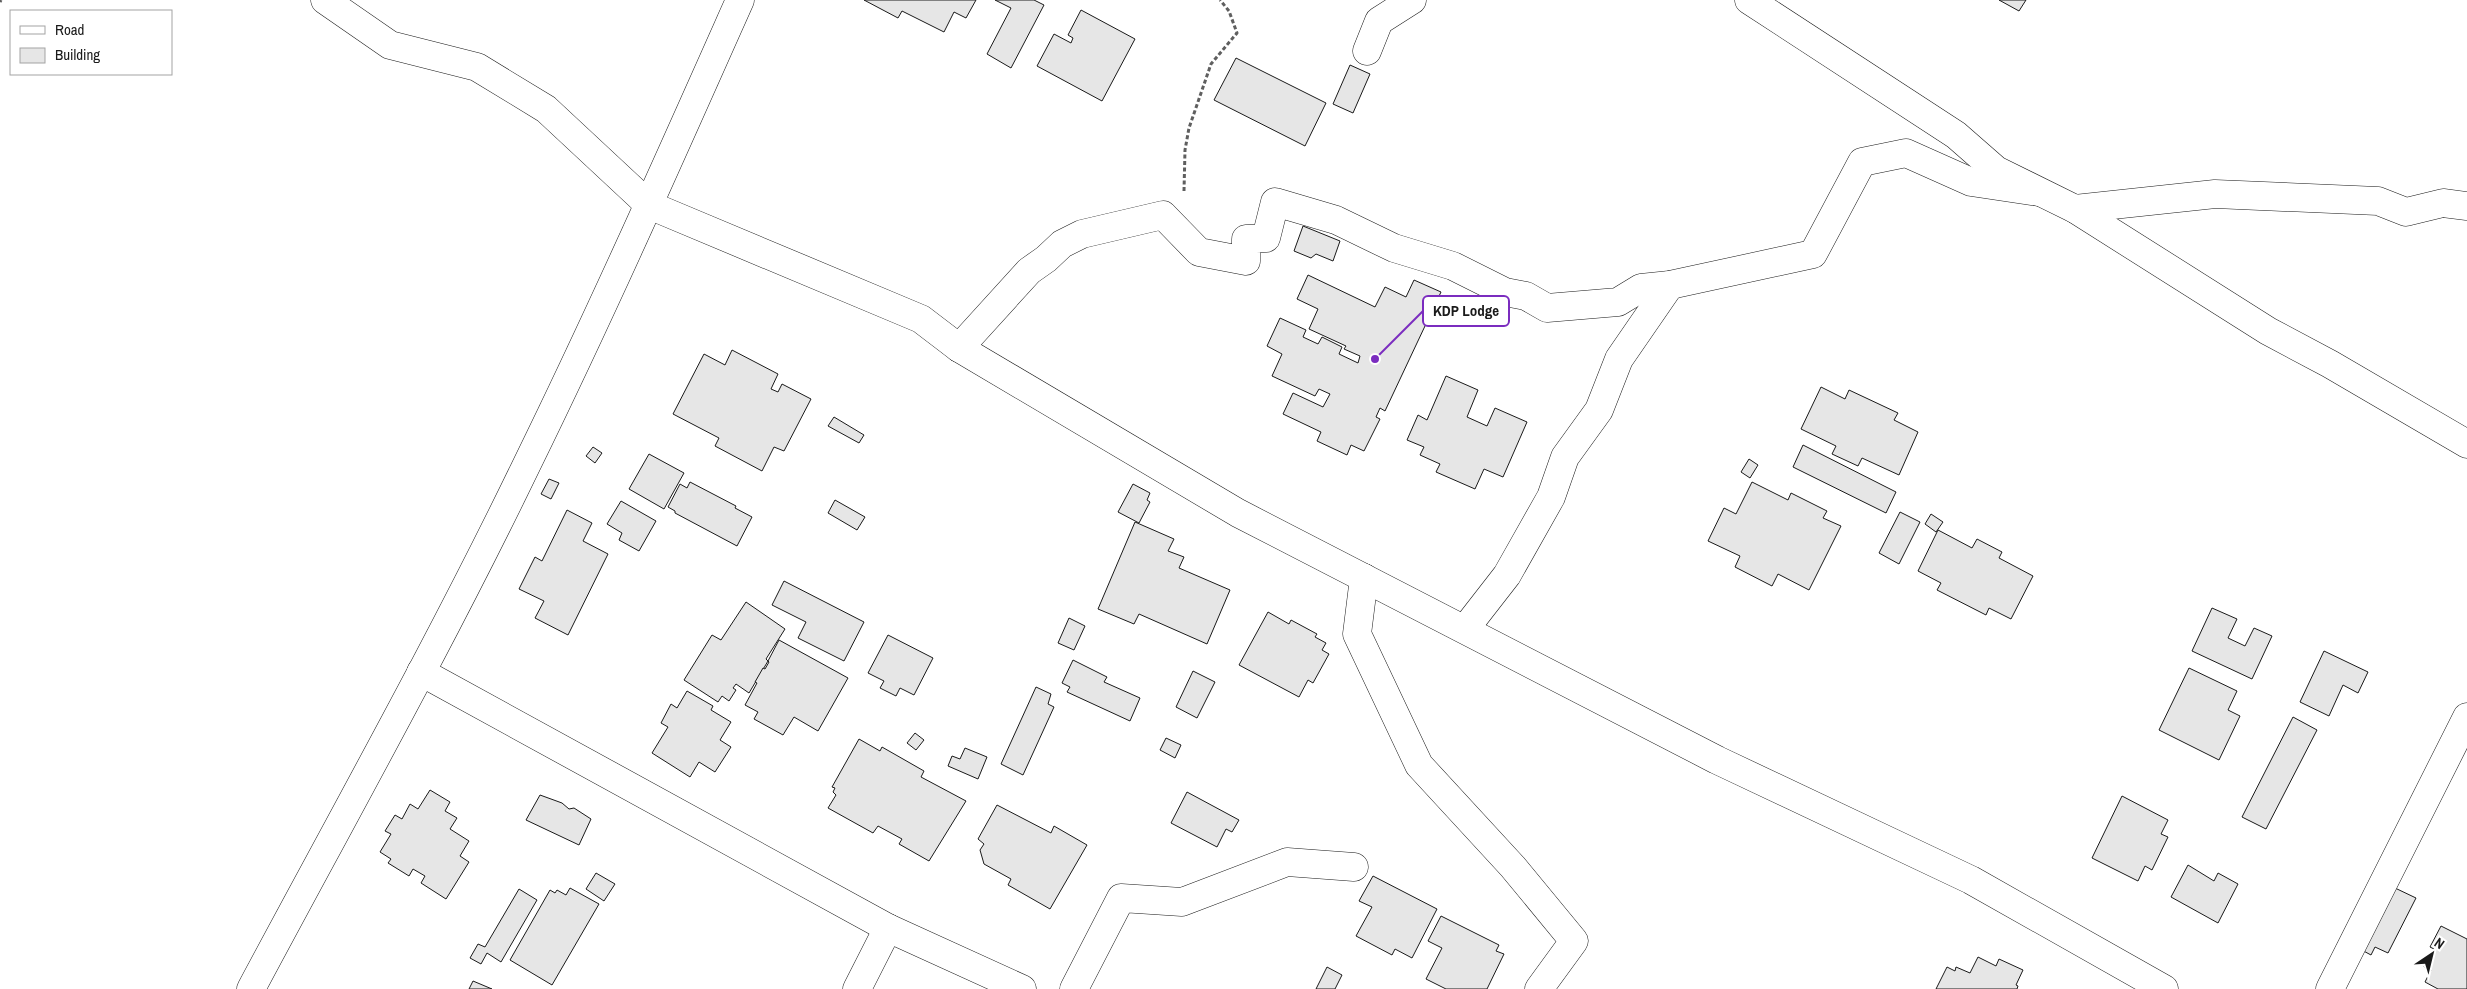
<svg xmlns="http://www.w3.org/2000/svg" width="2467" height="989" viewBox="0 0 2467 989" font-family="'Archivo Narrow',sans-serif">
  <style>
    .building { fill: #e6e6e6; stroke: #1a1a1a }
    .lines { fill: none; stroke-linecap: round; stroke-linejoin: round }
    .minor-casing { stroke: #1a1a1a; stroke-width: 29 }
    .path { stroke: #5f5f5f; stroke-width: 3; stroke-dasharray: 4 2.5; stroke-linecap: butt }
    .minor { stroke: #fff; stroke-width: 28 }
    .leader { fill: none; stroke: #7b2cbf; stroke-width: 2 }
    .callout-dot { fill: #7b2cbf; stroke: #fff; stroke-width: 2 }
    .callout { fill: #fff; stroke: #7b2cbf; stroke-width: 2 }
    .callout-label { font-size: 15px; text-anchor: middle; font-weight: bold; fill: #1a1a1a }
  </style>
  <rect width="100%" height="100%" fill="#fff"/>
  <!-- building -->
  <g class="building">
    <path d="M864 0H976L966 18 954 12 944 32 902 11 898 18Z"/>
    <path d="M995 0H1034L1044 5 1011 68 987 54 1011 8Z"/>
    <path d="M1999 0H2026L2019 11Z"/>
    <path d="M1081 10 1135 39 1102 101 1037 66 1054 34 1071 43 1073 38 1068 35Z"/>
    <path d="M1236 58 1326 103 1305 146 1214 100Z"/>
    <path d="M1350 65 1370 74 1353 113 1333 104Z"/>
    <path d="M1303 226 1340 241 1333 261 1316 254 1311 258 1294 251Z"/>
    <path d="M1308 275 1375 307 1385 287 1406 297 1414 280 1441 292 1385 411 1380 408 1376 417 1380 419 1364 451 1351 445 1347 455 1317 441 1321 432 1283 414 1293 393 1323 407 1330 394 1319 389 1315 396 1272 376 1282 354 1267 346 1280 318 1306 330 1303 337 1318 344 1322 337 1342 347 1339 354 1358 363 1360 356 1344 349 1346 346 1309 329 1318 309 1297 299Z"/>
    <path d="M732 350 778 374 771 389 778 392 782 384 811 399 784 451 774 447 762 471 715 446 719 438 673 414 704 354 725 365Z"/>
    <path d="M1446 376 1478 390 1467 417 1487 426 1495 408 1527 422 1503 477 1484 469 1475 489 1436 472 1440 464 1420 455 1424 447 1407 440 1418 415 1427 420Z"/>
    <path d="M1821 387 1845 399 1849 390 1898 413 1894 420 1918 432 1899 475 1862 458 1858 466 1832 454 1836 446 1801 429Z"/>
    <path d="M834 417 864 435 859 443 828 426Z"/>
    <path d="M1803 445 1896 492 1886 513 1793 467Z"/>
    <path d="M593 447 602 453 595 463 586 456Z"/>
    <path d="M649 454 684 473 664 509 629 489Z"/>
    <path d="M1749 459 1758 465 1750 478 1741 472Z"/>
    <path d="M549 479 559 483 551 499 541 494Z"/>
    <path d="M690 482 736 506 735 508 752 517 737 546 675 513V511L668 507 680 484 687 488Z"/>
    <path d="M1752 482 1788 500 1791 493 1827 511 1823 518 1841 526 1809 590 1778 574 1772 586 1735 567 1740 556 1708 541 1724 508 1736 514Z"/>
    <path d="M1133 484 1150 493 1147 500 1150 502 1139 523 1118 512Z"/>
    <path d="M835 500 865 517 857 530 828 513Z"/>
    <path d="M621 501 656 521 639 551 619 540 622 533 607 524Z"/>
    <path d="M567 510 592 523 583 541 608 554 568 635 535 618 544 601 519 589 535 557 542 561Z"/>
    <path d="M1900 512 1920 522 1899 564 1879 553Z"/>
    <path d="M1931 514 1943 522 1936 532 1925 524Z"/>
    <path d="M1135 522 1174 539 1168 551 1184 557 1179 568 1230 590 1207 644 1139 614 1134 624 1098 609Z"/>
    <path d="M1938 530 1972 548 1977 539 2002 552 1999 558 2033 576 2011 619 1989 608 1986 615 1937 590 1941 583 1918 571Z"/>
    <path d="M784 581 864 622 844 661 798 638 806 622 772 605Z"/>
    <path d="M746 602 785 629 766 659 768 661 749 693 736 684 733 688 736 690 729 701 722 696 718 702 684 680 712 635 721 640Z"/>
    <path d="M2212 608 2237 619 2228 638 2245 646 2254 628 2272 636 2252 679 2192 651Z"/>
    <path d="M1268 612 1289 624 1291 620 1317 634 1315 637 1326 643 1322 650 1329 654 1313 683 1308 680 1299 697 1239 665Z"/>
    <path d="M1069 618 1085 626 1074 650 1058 643Z"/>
    <path d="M888 635 933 658 914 695 900 688 896 696 880 688 884 681 868 673Z"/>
    <path d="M779 640 848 678 818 731 794 717 783 735 754 719 758 712 745 705 757 683 755 682 763 668 765 669 769 662 768 661Z"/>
    <path d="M2324 651 2368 672 2358 693 2343 685 2329 716 2300 702Z"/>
    <path d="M1073 660 1107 677 1104 682 1140 698 1130 721 1067 692 1070 687 1062 683Z"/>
    <path d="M2189 668 2237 691 2228 710 2240 716 2219 760 2159 730Z"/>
    <path d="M1193 671 1215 682 1197 718 1176 707Z"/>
    <path d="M1036 687 1051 694 1048 704 1054 707 1023 775 1001 764Z"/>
    <path d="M687 691 713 706 711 710 731 722 720 740 731 747 715 772 699 762 690 777 652 753 668 727 661 723 671 704 677 708Z"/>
    <path d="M2293 717 2317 730 2266 829 2242 817Z"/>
    <path d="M915 733 924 740 916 750 907 743Z"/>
    <path d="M1166 738 1181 745 1175 758 1160 750Z"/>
    <path d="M859 739 880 751 882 747 924 771 921 777 966 801 929 861 899 844 902 839 878 826 873 833 828 808 836 795 833 792 835 788 832 787Z"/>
    <path d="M965 748 987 757 978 779 948 766 952 756 960 759Z"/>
    <path d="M430 790 450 802 445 811 457 818 450 829 469 841 460 856 469 862 446 899 421 883 425 876 413 869 409 876 388 863 391 859 380 852 391 834 385 831 395 815 402 819 410 804 418 809Z"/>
    <path d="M1187 792 1239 820 1232 832 1226 829 1217 847 1171 823Z"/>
    <path d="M540 795 562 803 569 809 574 808 591 819 579 845 526 820Z"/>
    <path d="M2122 796 2168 820 2161 834 2168 837 2152 870 2145 866 2138 881 2092 858Z"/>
    <path d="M997 805 1051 833 1054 826 1087 845 1050 909 1008 885 1011 879 984 864 980 850 984 844 978 839Z"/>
    <path d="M2188 865 2214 881 2218 873 2238 884 2218 923 2171 897Z"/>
    <path d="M596 873 615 884 604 901 586 889Z"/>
    <path d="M1373 876 1437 909 1412 958 1395 949 1392 955 1356 936 1372 907 1359 901Z"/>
    <path d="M570 888 599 904 552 985 510 960 550 890 555 893 557 890 566 895Z"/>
    <path d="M2395 888 2416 898 2388 953 2375 947 2371 955 2358 948Z"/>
    <path d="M519 889 537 900 501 962 487 953 481 964 470 958 478 944 485 947Z"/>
    <path d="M1441 916 1499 945 1496 951 1504 954 1487 989H1446L1426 979 1442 948 1428 941Z"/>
    <path d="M2441 926 2467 939V989H2438L2425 982 2431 970 2424 967 2434 949 2430 947Z"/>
    <path d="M1978 957 1996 966 1999 959 2023 970 2016 985 2018 986 2017 989H1936L1947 967 1955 971 1956 967 1970 973Z"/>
    <path d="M1327 967 1342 975 1335 989H1316Z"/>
    <path d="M473 981 492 989H469Z"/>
  </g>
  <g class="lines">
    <defs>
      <g id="minor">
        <path d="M325 0 390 45 477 67 546 109 649 205 921 319 959 348 1238 513 1717 760 1971 880 2164 989"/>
        <path d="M1749 0 1956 135 1996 170 2075 209 2268 331 2330 364 2467 444"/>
        <path d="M1367 51 1379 21 1412 0"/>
        <path d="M2075 209 2215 194 2378 201 2406 212 2443 203 2467 206"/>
        <path d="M959 348 1029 271 1046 259 1062 244 1082 234 1163 215 1199 252 1246 261V239L1266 238 1275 202 1336 220 1394 248 1453 266 1505 292 1526 296 1547 308 1618 302 1641 288 1670 285 1813 254 1862 162 1906 153 1971 182 2039 192"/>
        <path d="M1364 578 1357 634 1419 765 1513 867 1574 941 1539 989"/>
        <path d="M1465 629 1507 575 1551 497 1565 457 1599 410 1619 359 1670 285"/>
        <path d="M421 672 888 928 1022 989"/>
        <path d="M251 989C344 815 441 642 527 464 602 311 671 155 740 0"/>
        <path d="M857 989 888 928"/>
        <path d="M1074 989 1121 898 1182 902 1287 862 1354 867"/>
        <path d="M2330 989 2467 717"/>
      </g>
    </defs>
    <!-- minor casing -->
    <use href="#minor" class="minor-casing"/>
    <!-- path -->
    <g class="path">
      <path d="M0 2 1 0"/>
      <path d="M1184 191 1185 150 1189 128 1211 64 1237 33 1229 11 1220 0"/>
    </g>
    <!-- minor -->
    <use href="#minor" class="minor"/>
  </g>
  <!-- callouts -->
  <path class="leader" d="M1375 359L1423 311"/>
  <circle class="callout-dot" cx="1375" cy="359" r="5"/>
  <rect class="callout" x="1423" y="296" width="86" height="30" rx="5"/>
  <g class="callout-label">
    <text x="1466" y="316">KDP Lodge</text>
  </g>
  <!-- legend -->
  <rect x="10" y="10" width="162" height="65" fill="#ffffff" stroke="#a3a3a3"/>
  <rect x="20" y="26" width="25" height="8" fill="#ffffff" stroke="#a3a3a3"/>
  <text x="55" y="35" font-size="15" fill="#1a1a1a">Road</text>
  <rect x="20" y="48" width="25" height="15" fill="#e6e6e6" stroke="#a3a3a3"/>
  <text x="55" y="60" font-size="15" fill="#1a1a1a">Building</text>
  <!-- north arrow -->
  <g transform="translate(2432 954) rotate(35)" stroke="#ffffff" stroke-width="4" paint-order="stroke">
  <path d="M0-4L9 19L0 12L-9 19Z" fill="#1a1a1a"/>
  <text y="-8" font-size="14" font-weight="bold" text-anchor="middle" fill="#1a1a1a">N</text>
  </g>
</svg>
